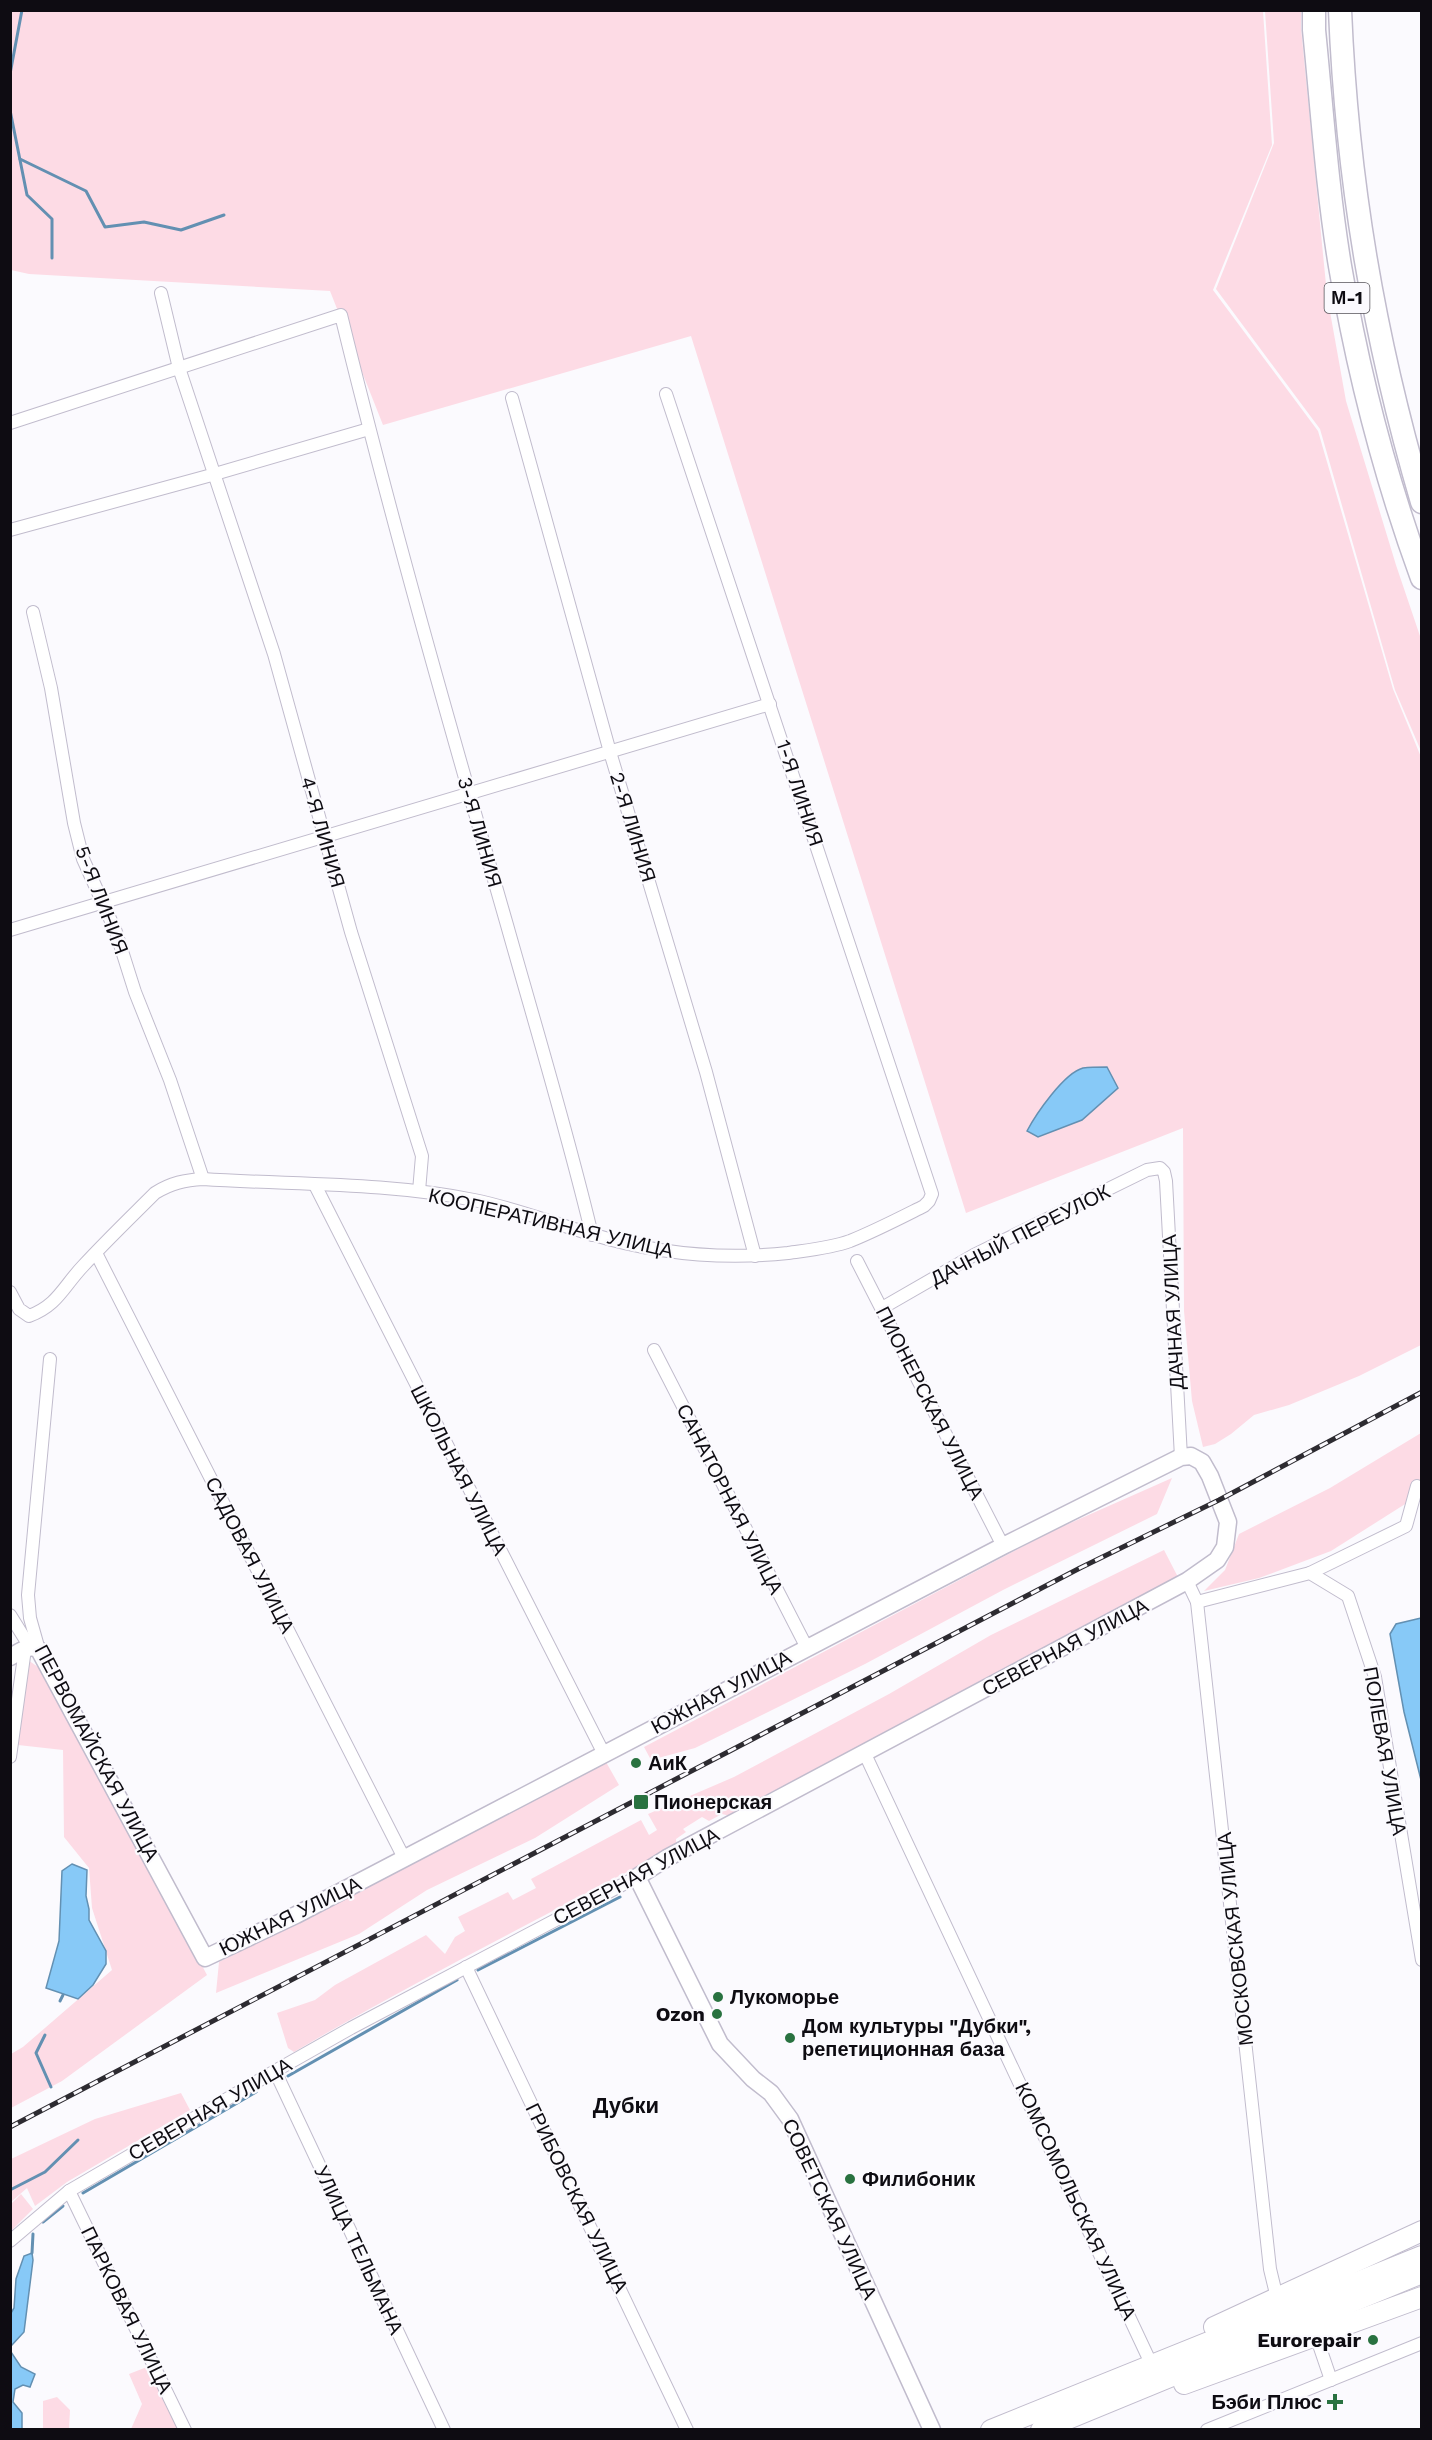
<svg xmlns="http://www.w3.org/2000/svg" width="1432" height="2440" viewBox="0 0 1432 2440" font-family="'Work Sans',sans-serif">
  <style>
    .green { fill: #fddbe5 }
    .water { fill: #87c9f7; stroke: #6390b2; stroke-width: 1.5 }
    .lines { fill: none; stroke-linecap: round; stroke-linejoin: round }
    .stream { stroke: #6390b2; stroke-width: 3 }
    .street-casing { stroke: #c1bccd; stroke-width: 14 }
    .secondary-casing { stroke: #c1bccd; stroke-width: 19 }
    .primary-casing { stroke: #c1bccd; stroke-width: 22 }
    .highway-casing { stroke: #c1bccd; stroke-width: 25 }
    .street { stroke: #fff; stroke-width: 12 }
    .secondary { stroke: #fff; stroke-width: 16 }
    .primary { stroke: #fff; stroke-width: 20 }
    .highway { stroke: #fff; stroke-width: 22 }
    .rail-casing { stroke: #2d2b31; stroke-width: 5 }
    .rail { stroke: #fbfafe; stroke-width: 3; stroke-dasharray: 9; stroke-linecap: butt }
    .poi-dot { fill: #297240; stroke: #fbfafe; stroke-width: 2 }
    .labels { text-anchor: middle; stroke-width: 4.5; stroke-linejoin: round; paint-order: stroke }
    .shield { fill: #fbfafe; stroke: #555359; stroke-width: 1.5 }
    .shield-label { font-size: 18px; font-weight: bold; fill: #0e0c12 }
    .street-label { font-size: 20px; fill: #0e0c12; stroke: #fbfafe }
    .poi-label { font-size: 20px; font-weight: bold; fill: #0e0c12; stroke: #fbfafe; text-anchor: start }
    .quarter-label { font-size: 22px; font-weight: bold; fill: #0e0c12; stroke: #fbfafe }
  </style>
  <rect width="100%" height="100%" fill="#fbfafe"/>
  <!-- green -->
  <g class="green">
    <path d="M11 11H1263L1272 145 1213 290 1318 431 1393 689 1421 757V1345L1359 1376 1289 1405 1254 1415 1231 1434 1215 1444 1203 1447 1192 1401 1184 1311 1183 1128 966 1213 691 336 383 425 330 291 29 274 11 270Z"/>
    <path d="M1265 11H1301V28L1327 295 1346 401 1396 565 1421 639V751L1395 690 1320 429 1216 289 1274 143Z"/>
    <path d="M1421 1433V1494L1331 1551 1259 1578 1204 1591 1225 1570 1239 1534 1330 1488Z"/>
    <path d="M1172 1478 1157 1514 1003 1590 865 1664 695 1748 651 1760 644 1747 1050 1532Z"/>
    <path d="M1164 1550 1180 1581 734 1817 722 1814 709 1821 702 1817 683 1829 686 1832 676 1839 677 1849C625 1871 576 1899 526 1925 448 1966 370 2007 294 2052L288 2048 277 2013 315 2000 335 1985 426 1935 445 1954 455 1937 465 1931 458 1917 508 1892 513 1900 536 1888 531 1879 641 1820 649 1835 657 1830 648 1814 734 1777 889 1694 991 1635Z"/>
    <path d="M28 1660 45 1672 207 1975 62 2081 11 2108V2054L23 2047 112 1970 92 1908 89 1868 64 1837 63 1750 18 1745Z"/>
    <path d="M606 1762 619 1785 535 1838 427 1890 359 1934 216 1993 219 1962Z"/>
    <path d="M181 2093 190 2110 67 2182 35 2206 27 2188 11 2202V2159L95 2119Z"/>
    <path d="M21 2194 33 2209 11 2231V2204Z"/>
    <path d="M152 2365 184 2429H131L142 2404 129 2374Z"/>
    <path d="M57 2397 70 2410 69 2429H43V2401Z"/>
  </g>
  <!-- water -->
  <g class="water">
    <path d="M1107 1067 1118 1088 1082 1120 1038 1137 1027 1131C1036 1114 1064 1073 1083 1068 1091 1067 1100 1067 1107 1067Z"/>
    <path d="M1421 1618H1422L1421 1780 1404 1712 1390 1634 1396 1624Z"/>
    <path d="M72 1864 87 1870 86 1896 89 1909V1920L106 1951V1964L93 1985 78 1999 46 1988 59 1941 62 1871Z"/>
    <path d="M32 2253 33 2260 24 2332 11 2346V2313L14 2308 16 2279 24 2256Z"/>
    <path d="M11 2352 21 2367 35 2374 30 2387 23 2385 15 2389 13 2402 22 2413V2429H11Z"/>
  </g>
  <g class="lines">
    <!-- stream -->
    <g class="stream">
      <path d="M10 74 22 10"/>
      <path d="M10 110 27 195 52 219V258"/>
      <path d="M20 159 86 191 105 227 144 222 181 230 224 215"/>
      <path d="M478 1970 620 1897"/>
      <path d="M60 2001 63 1995"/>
      <path d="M45 2035 36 2053 51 2087"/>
      <path d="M288 2076 457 1980"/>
      <path d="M10 2190 45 2172 78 2140"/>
      <path d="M83 2193 256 2092"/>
      <path d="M43 2222 63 2206"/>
      <path d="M32 2253 33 2234"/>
    </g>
    <defs>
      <g id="street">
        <path d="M161 293 179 368 274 654 351 932 422 1156 419 1191"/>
        <path d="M512 398 610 752 706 1072 755 1256"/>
        <path d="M10 423 341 315C391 520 449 723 507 925 536 1028 567 1130 592 1235"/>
        <path d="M10 530 208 476 369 429"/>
        <path d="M33 612 51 688 74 823 83 859 116 932 135 992 170 1080 203 1179"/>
        <path d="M10 930 770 704"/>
        <path d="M315 1185 604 1754"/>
        <path d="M96 1253 404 1858"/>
        <path d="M857 1261 1003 1546"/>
        <path d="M10 1292 19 1309 29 1316C58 1305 63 1287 83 1266 106 1241 131 1217 155 1193 171 1183 185 1180 203 1179 293 1185 385 1182 474 1200 514 1208 552 1223 591 1234 656 1254 721 1260 788 1253 809 1250 831 1248 850 1241 875 1231 900 1218 924 1206L929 1201 932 1194 666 394"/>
        <path d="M882 1308 974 1255 1147 1170 1160 1168 1164 1172 1166 1181 1181 1457"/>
        <path d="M654 1350 807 1648"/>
        <path d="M1310 1573 1406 1526 1417 1486"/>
        <path d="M1187 1581 1197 1602 1270 2269 1277 2298"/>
        <path d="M1197 1602 1310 1573 1348 1596 1375 1677 1422 1960"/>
        <path d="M10 1615 30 1647"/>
        <path d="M39 1650 30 1618 28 1595 50 1359"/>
        <path d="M865 1754 1148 2357"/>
        <path d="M10 1757 25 1649"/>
        <path d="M466 1967 687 2430"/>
        <path d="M275 2071 444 2430"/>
        <path d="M69 2191 185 2430"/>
        <path d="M10 2241 69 2191 275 2071 351 2028 637 1877"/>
        <path d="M1316 2336 1331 2380"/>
        <path d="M1207 2430 1422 2343"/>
      </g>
      <path id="secondary" d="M10 1657C20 1652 30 1643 39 1650L205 1958 296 1915 1003 1546 1181 1457 1191 1456 1202 1462 1210 1476 1228 1522 1225 1547 1217 1560 1187 1581 667 1858 637 1877 720 2044 753 2079 771 2093 790 2119 932 2430"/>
      <g id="primary">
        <path d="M1214 2327 1422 2231"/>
        <path d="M1184 2384 1422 2297"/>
        <path d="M991 2430 1422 2256"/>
        <path d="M1041 2430 1422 2273"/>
      </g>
      <g id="highway">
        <path d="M1314 10V30C1322 109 1327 188 1340 266 1358 372 1385 477 1422 578"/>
        <path d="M1340 10C1347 181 1374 338 1422 502"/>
      </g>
    </defs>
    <!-- street casing -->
    <use href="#street" class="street-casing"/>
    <!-- secondary casing -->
    <use href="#secondary" class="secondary-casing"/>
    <!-- primary casing -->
    <use href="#primary" class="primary-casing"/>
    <!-- highway casing -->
    <use href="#highway" class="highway-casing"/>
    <!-- street -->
    <use href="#street" class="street"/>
    <!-- secondary -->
    <use href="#secondary" class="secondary"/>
    <!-- primary -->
    <use href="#primary" class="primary"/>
    <!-- highway -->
    <use href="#highway" class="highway"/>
    <defs>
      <path id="rail" d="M10 2127 1080 1568 1219 1500 1422 1392"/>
    </defs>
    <!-- rail casing -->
    <use href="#rail" class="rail-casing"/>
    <!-- rail -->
    <use href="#rail" class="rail"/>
  </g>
  <!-- markers -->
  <g class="poi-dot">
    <circle cx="636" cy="1763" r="6"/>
    <rect x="633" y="1794" width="16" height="16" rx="3"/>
    <circle cx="718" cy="1997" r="6"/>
    <circle cx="717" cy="2014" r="6"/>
    <circle cx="790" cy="2038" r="6"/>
    <circle cx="850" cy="2179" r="6"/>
    <circle cx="1373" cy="2340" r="6"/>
    <path d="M1332 2393h6v6h6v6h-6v6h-6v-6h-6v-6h6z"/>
  </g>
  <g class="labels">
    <!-- shield labels -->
    <rect class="shield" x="1324.5" y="283" width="45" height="30" rx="4.5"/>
    <g class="shield-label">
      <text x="1347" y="304">М-1</text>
    </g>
    <!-- street labels -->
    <g class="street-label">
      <text transform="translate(800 793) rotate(72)" y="7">1-Я ЛИНИЯ</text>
      <text transform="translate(633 827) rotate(73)" y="7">2-Я ЛИНИЯ</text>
      <text transform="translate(323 832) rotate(74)" y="7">4-Я ЛИНИЯ</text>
      <text transform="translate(480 832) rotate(74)" y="7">3-Я ЛИНИЯ</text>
      <text transform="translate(102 900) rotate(69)" y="7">5-Я ЛИНИЯ</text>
      <text transform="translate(551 1223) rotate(13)" y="7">КООПЕРАТИВНАЯ УЛИЦА</text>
      <text transform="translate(1020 1235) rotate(-27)" y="7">ДАЧНЫЙ ПЕРЕУЛОК</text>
      <text transform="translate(1173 1312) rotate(-93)" y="7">ДАЧНАЯ УЛИЦА</text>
      <text transform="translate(930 1403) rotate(63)" y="7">ПИОНЕРСКАЯ УЛИЦА</text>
      <text transform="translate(459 1470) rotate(63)" y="7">ШКОЛЬНАЯ УЛИЦА</text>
      <text transform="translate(730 1499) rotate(63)" y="7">САНАТОРНАЯ УЛИЦА</text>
      <text transform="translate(250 1555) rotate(63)" y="7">САДОВАЯ УЛИЦА</text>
      <text transform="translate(1065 1647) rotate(-28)" y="7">СЕВЕРНАЯ УЛИЦА</text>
      <text transform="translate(721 1692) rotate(-28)" y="7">ЮЖНАЯ УЛИЦА</text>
      <text transform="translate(1385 1751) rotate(80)" y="7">ПОЛЕВАЯ УЛИЦА</text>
      <text transform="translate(97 1753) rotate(62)" y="7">ПЕРВОМАЙСКАЯ УЛИЦА</text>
      <text transform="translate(636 1876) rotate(-28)" y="7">СЕВЕРНАЯ УЛИЦА</text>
      <text transform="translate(290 1916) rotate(-26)" y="7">ЮЖНАЯ УЛИЦА</text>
      <text transform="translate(1235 1939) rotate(-96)" y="7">МОСКОВСКАЯ УЛИЦА</text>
      <text transform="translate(210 2109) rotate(-30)" y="7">СЕВЕРНАЯ УЛИЦА</text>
      <text transform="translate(577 2198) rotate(64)" y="7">ГРИБОВСКАЯ УЛИЦА</text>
      <text transform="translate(1076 2201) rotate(65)" y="7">КОМСОМОЛЬСКАЯ УЛИЦА</text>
      <text transform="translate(830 2209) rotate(65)" y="7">СОВЕТСКАЯ УЛИЦА</text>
      <text transform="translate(359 2250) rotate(65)" y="7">УЛИЦА ТЕЛЬМАНА</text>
      <text transform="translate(127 2310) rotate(64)" y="7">ПАРКОВАЯ УЛИЦА</text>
    </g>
    <!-- poi labels -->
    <g class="poi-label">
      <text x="648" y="1770">АиК</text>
      <text x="654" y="1809">Пионерская</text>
      <text x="730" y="2004">Лукоморье</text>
      <text x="705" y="2021" text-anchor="end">Ozon</text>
      <text x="802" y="2033">Дом культуры "Дубки",<tspan x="802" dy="23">репетиционная база</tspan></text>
      <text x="862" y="2186">Филибоник</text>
      <text x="1361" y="2347" text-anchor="end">Eurorepair</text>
      <text x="1322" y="2409" text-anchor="end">Бэби Плюс</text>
    </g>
    <!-- quarter labels -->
    <g class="quarter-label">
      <text x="626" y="2113">Дубки</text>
    </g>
  </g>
  <!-- border -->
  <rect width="1432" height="2440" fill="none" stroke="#0e0c12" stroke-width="24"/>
</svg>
